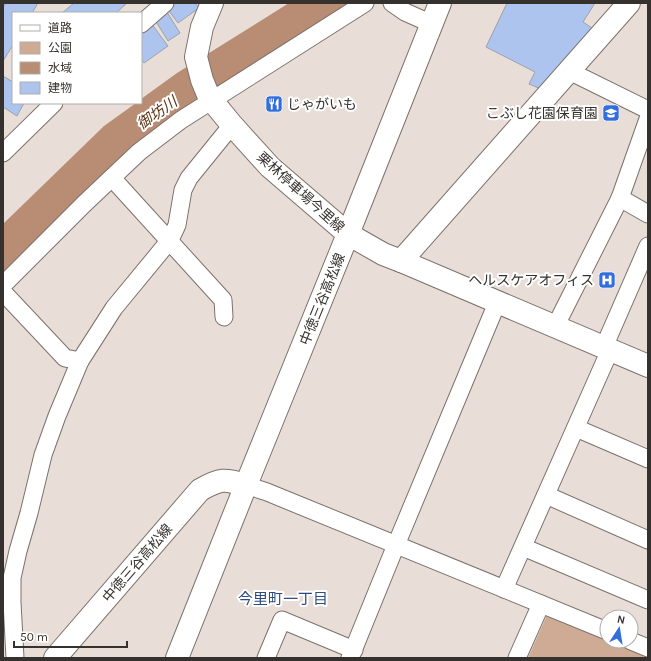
<svg xmlns="http://www.w3.org/2000/svg" width="651" height="661" viewBox="0 0 651 661" font-family="Karla,'Noto Sans JP',sans-serif">
  <style>
    .green { fill: #cfaa94 }
    .water { fill: #b98d73 }
    .building { fill: #acc4ee; stroke: #9ca1ab }
    .lines { fill: none; stroke-linecap: round; stroke-linejoin: round }
    .street-casing { stroke: #7b716b; stroke-width: 19 }
    .secondary-casing { stroke: #7b716b; stroke-width: 24 }
    .primary-casing { stroke: #7b716b; stroke-width: 24 }
    .street { stroke: #fff; stroke-width: 17 }
    .secondary { stroke: #fff; stroke-width: 22 }
    .primary { stroke: #fff; stroke-width: 22 }
    .labels { text-anchor: middle; stroke-width: 4; stroke-linejoin: round; paint-order: stroke }
    .poi-label { font-size: 14px; fill: #35312e; stroke: #fff; text-anchor: end }
    .street-label { font-size: 14px; fill: #35312e; stroke: #fff }
    .water-label { font-size: 15px; font-style: italic; fill: #5b3011; stroke: #fff }
    .neighbourhood-label { font-size: 15px; fill: #2d4b82; stroke: #fff }
  </style>
  <rect width="100%" height="100%" fill="#e9ded7"/>
  <!-- green -->
  <path class="green" d="M547 615 607 640V641H610L648 657V658H528Z"/>
  <!-- water -->
  <path class="water" d="M289 3H353L195 103 128 150 3 272V224L104 126 136 103H141V99L177 73Z"/>
  <!-- building -->
  <g class="building">
    <path d="M6 3H38L32 13H13V45L3 61V7Z"/>
    <path d="M74 3H127L116 13H62Z"/>
    <path d="M172 3H195L199 8 178 23 166 7Z"/>
    <path d="M507 3H595L583 22 592 28 541 89 529 84 535 72 486 47Z"/>
    <path d="M167 12 180 33 168 41 155 20Z"/>
    <path d="M151 23 168 46 144 63 141 59V31Z"/>
    <path d="M3 76 13 82V103H24L17 116 3 107Z"/>
  </g>
  <g class="lines">
    <defs>
      <g id="street">
        <path d="M392 3 405 12 432 24"/>
        <path d="M141 24 165 3"/>
        <path d="M569 71 648 110"/>
        <path d="M3 153 54 103"/>
        <path d="M112 178 223 300 224 317"/>
        <path d="M620 198 648 214"/>
        <path d="M3 285 84 204 139 152 181 120 365 3"/>
        <path d="M3 292 65 358 80 361"/>
        <path d="M555 327 620 198 648 119"/>
        <path d="M604 347 648 246"/>
        <path d="M576 428 648 459"/>
        <path d="M246 485 267 492 607 631"/>
        <path d="M546 495 648 540"/>
        <path d="M523 547 648 600"/>
        <path d="M504 589 610 350"/>
        <path d="M631 641 648 648"/>
        <path d="M15 658 12 602V578L18 551 29 513 43 455 57 416 80 361 114 308 170 240 177 225 183 190 189 178 232 125"/>
        <path d="M266 658 282 620 354 650"/>
        <path d="M350 658 396 545 497 303"/>
        <path d="M517 658 541 604"/>
      </g>
      <g id="secondary">
        <path d="M212 3 202 27 196 57 202 80 209 97 232 125 270 167 348 234 440 3"/>
        <path d="M401 261 648 366"/>
        <path d="M177 658 246 485"/>
      </g>
      <path id="primary" d="M55 658 200 490C221 478 224 479 246 485L348 234 383 254 401 261 629 3"/>
    </defs>
    <!-- street casing -->
    <use href="#street" class="street-casing"/>
    <!-- secondary casing -->
    <use href="#secondary" class="secondary-casing"/>
    <!-- primary casing -->
    <use href="#primary" class="primary-casing"/>
    <!-- street -->
    <use href="#street" class="street"/>
    <!-- secondary -->
    <use href="#secondary" class="secondary"/>
    <!-- primary -->
    <use href="#primary" class="primary"/>
  </g>
  <!-- icons -->
  <defs>
    <symbol id="restaurant-square" viewBox="-11 -11 22 22"><rect x="-9" y="-9" width="18" height="18" rx="4" fill="#346edd" stroke="#fff"/><path d="M-5-6h1v4h1v-4h1v4h1v-4h1v5L-1.5 .5V6h-2V.5L-5-1ZM5-6V6H3V1.5H1.5Q1.5-4 5-6Z" fill="#fff"/></symbol>
    <symbol id="school-square" viewBox="-11 -11 22 22"><rect x="-9" y="-9" width="18" height="18" rx="4" fill="#346edd" stroke="#fff"/><path d="M0-5L7-2L0 1L-7-2ZM-4 1L0 2.5L4 1V4Q0 6-4 4Z" fill="#fff"/></symbol>
    <symbol id="hospital-square" viewBox="-11 -11 22 22"><rect x="-9" y="-9" width="18" height="18" rx="4" fill="#346edd" stroke="#fff"/><path d="M-5-5h3v3.5h4V-5h3V5h-3V1.5h-4V5h-3Z" fill="#fff"/></symbol>
  </defs>
  <g fill-rule="evenodd">
    <use href="#restaurant-square" x="264" y="94" width="20" height="20"/>
    <use href="#school-square" x="601" y="103" width="20" height="20"/>
    <use href="#hospital-square" x="597" y="270" width="20" height="20"/>
  </g>
  <g class="labels">
    <!-- poi labels -->
    <g class="poi-label">
      <text x="287" y="109" text-anchor="start">じゃがいも</text>
      <text x="598" y="118">こぶし花園保育園</text>
      <text x="594" y="285">ヘルスケアオフィス</text>
    </g>
    <!-- street labels -->
    <g class="street-label">
      <text transform="translate(301 192) rotate(42)" y="5">栗林停車場今里線</text>
      <text transform="translate(322 299) rotate(-68)" y="5">中徳三谷高松線</text>
      <text transform="translate(137 563) rotate(-49)" y="5">中徳三谷高松線</text>
    </g>
    <!-- water labels -->
    <g class="water-label">
      <text transform="translate(157 113) rotate(-35)" y="5">御坊川</text>
    </g>
    <!-- neighbourhood labels -->
    <g class="neighbourhood-label">
      <text x="283" y="604">今里町一丁目</text>
    </g>
  </g>
  <!-- border -->
  <rect width="651" height="661" fill="none" stroke="#35312e" stroke-width="8"/>
  <!-- legend -->
  <rect x="12" y="12" width="130" height="92" fill="#ffffff" stroke="#aeadab"/>
  <rect x="20" y="25" width="20" height="6" fill="#ffffff" stroke="#aeadab"/>
  <text x="48" y="32" font-size="12" fill="#35312e">道路</text>
  <rect x="20" y="42" width="20" height="12" fill="#cfaa94" stroke="#aeadab"/>
  <text x="48" y="52" font-size="12" fill="#35312e">公園</text>
  <rect x="20" y="62" width="20" height="12" fill="#b98d73" stroke="#aeadab"/>
  <text x="48" y="72" font-size="12" fill="#35312e">水域</text>
  <rect x="20" y="82" width="20" height="12" fill="#acc4ee" stroke="#aeadab"/>
  <text x="48" y="92" font-size="12" fill="#35312e">建物</text>
  <!-- north arrow -->
  <g transform="translate(619 629) rotate(12)"><circle r="19" fill="#ffffff" stroke="#aeadab"/>
  <path d="M0-3L7 15L0 10L-7 15Z" fill="#346edd"/>
  <text y="-6" font-size="11" font-weight="bold" text-anchor="middle" fill="#35312e">N</text>
  </g>
  <!-- scale -->
  <path d="M14 641v6h113v-6" fill="none" stroke="#35312e" stroke-width="2"/>
  <text x="20" y="641" font-size="12" fill="#35312e" stroke="#ffffff" stroke-width="3" paint-order="stroke">50 m</text>
</svg>
